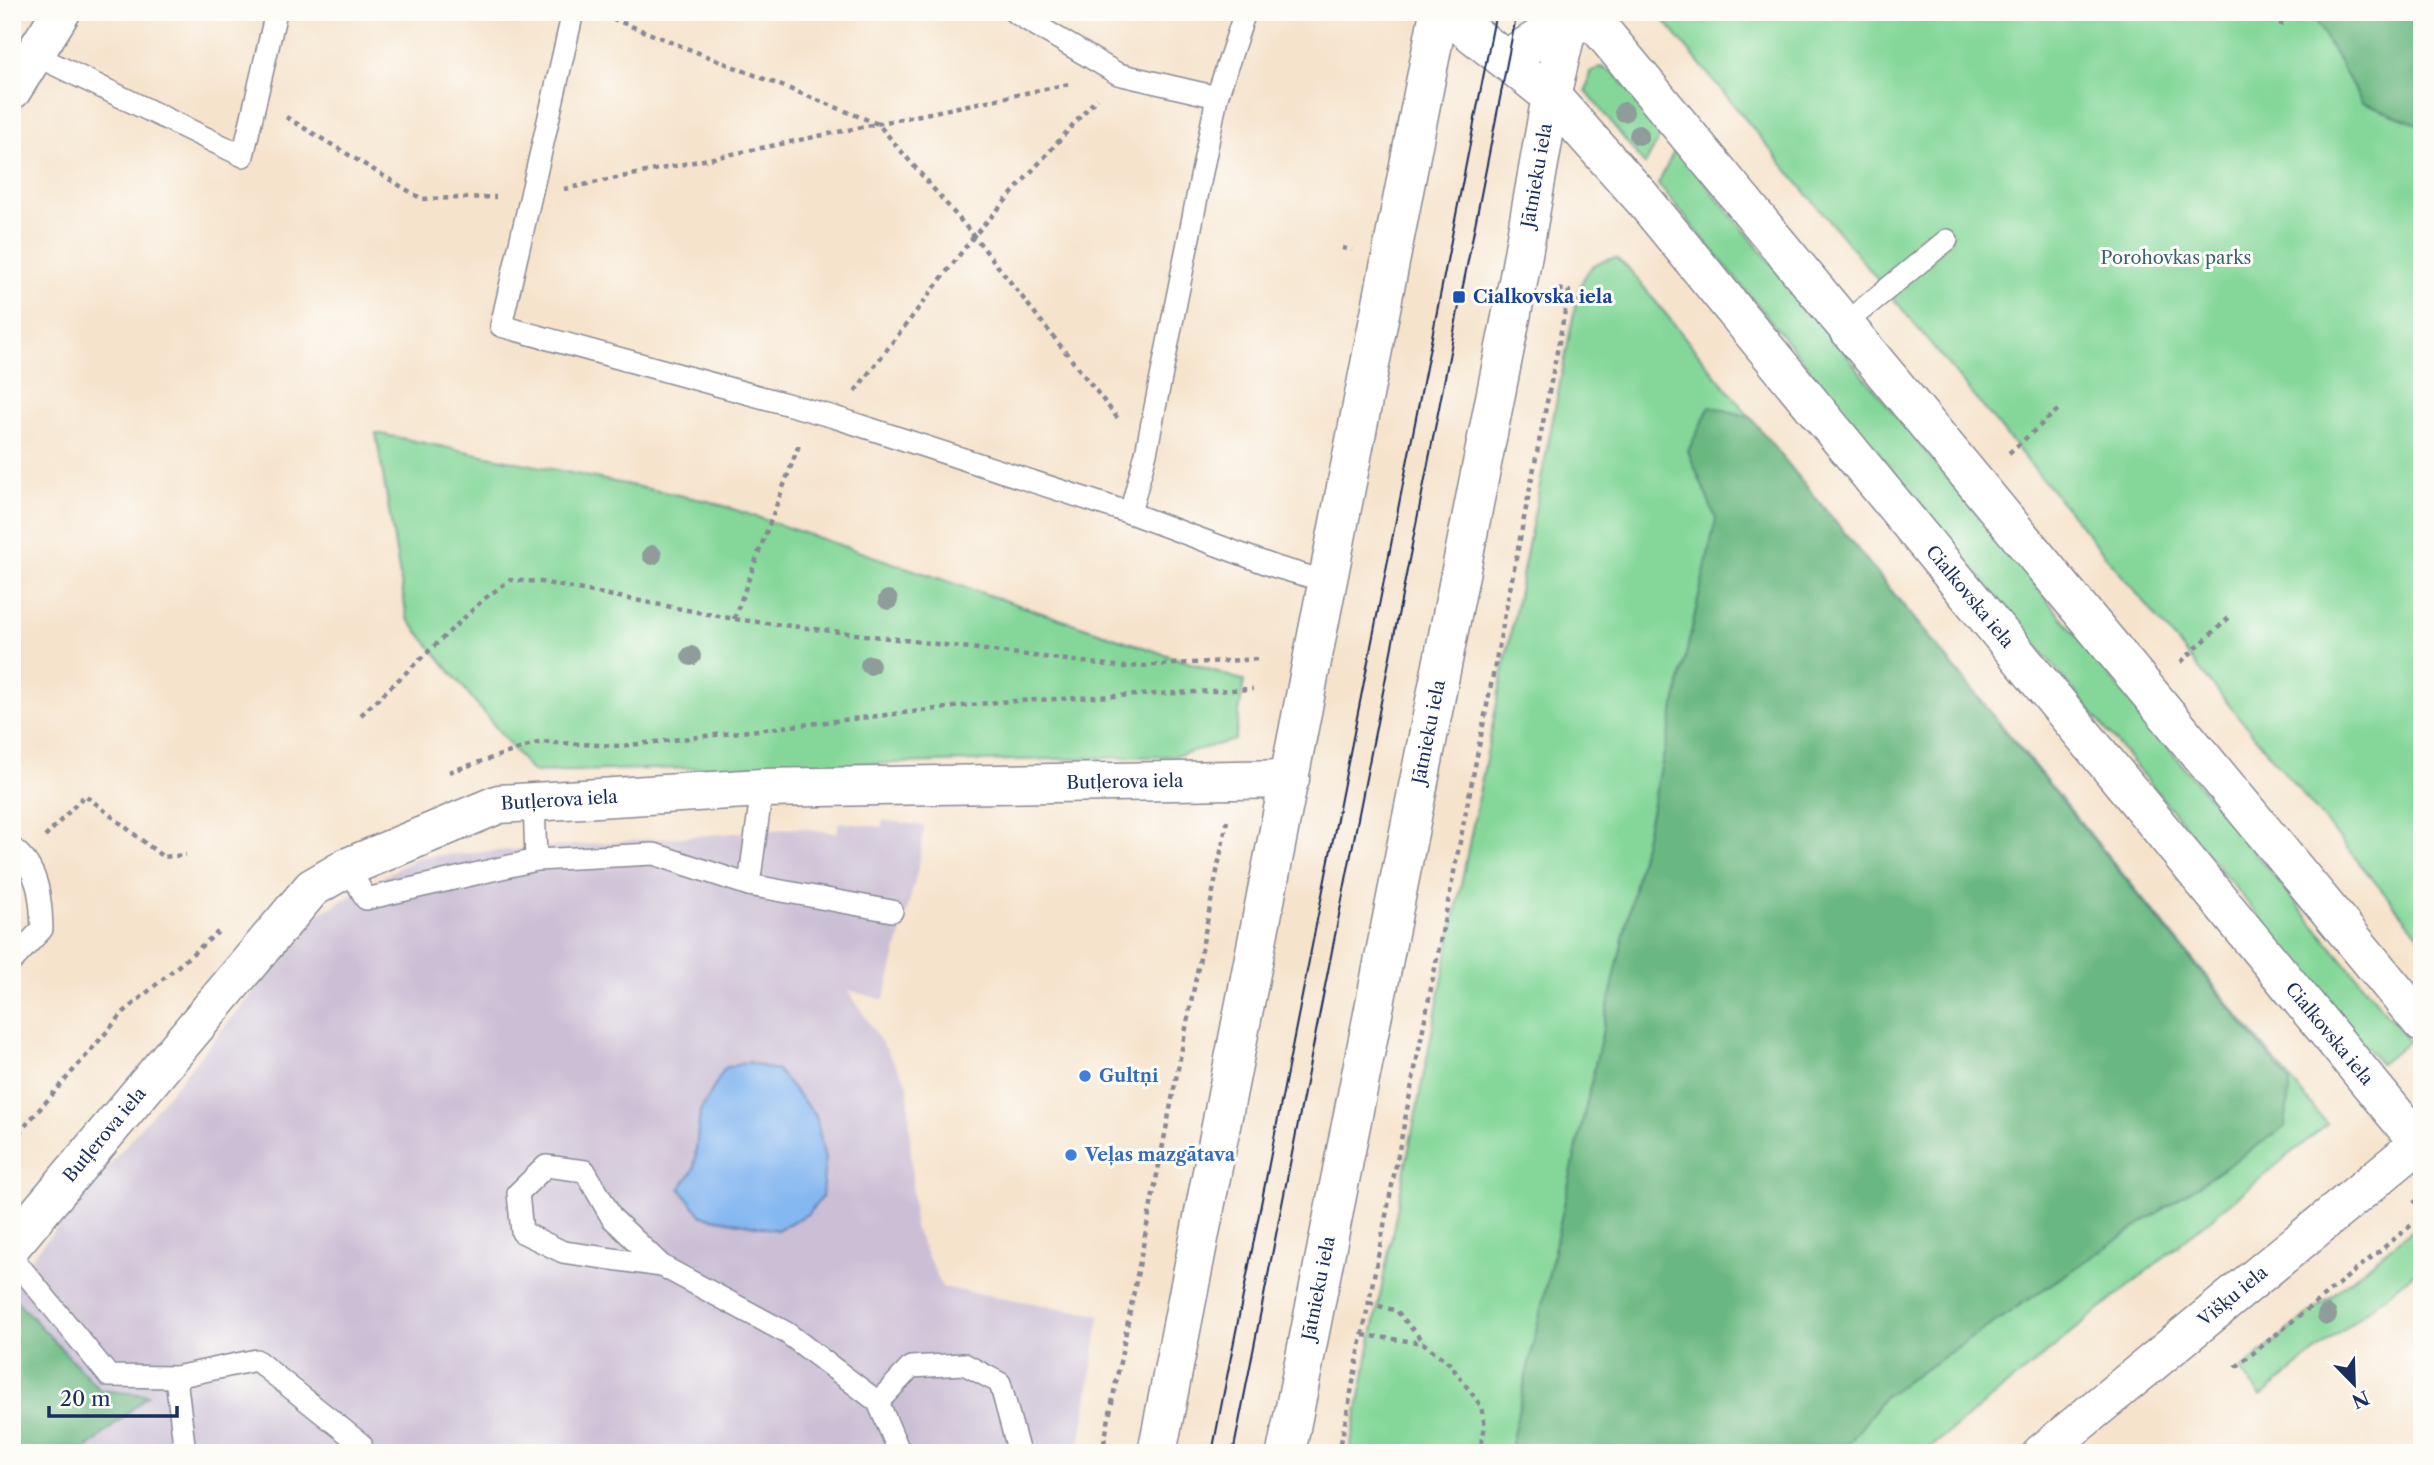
<svg xmlns="http://www.w3.org/2000/svg" width="2434" height="1465" viewBox="0 0 2434 1465" font-family="'Libre Caslon Text',serif">
  <style>
    .industrial { fill: #cbbfd5 }
    .green { fill: #84d799; stroke: #50837c; stroke-width: 2 }
    .forest { fill: #6bb881; stroke: #437470; stroke-width: 2 }
    .water { fill: #85b7f1; stroke: #5073a8; stroke-width: 2 }
    .lines { fill: none; stroke-linecap: round; stroke-linejoin: round }
    .service-casing { stroke: #888995; stroke-width: 24 }
    .minor-casing { stroke: #888995; stroke-width: 41 }
    .tertiary-casing { stroke: #888995; stroke-width: 41 }
    .path { stroke: #888995; stroke-width: 4.5; stroke-dasharray: 5 5; stroke-linecap: butt }
    .service { stroke: #fff; stroke-width: 21 }
    .minor { stroke: #fff; stroke-width: 38 }
    .tertiary { stroke: #fff; stroke-width: 38 }
    .tram { stroke: #1b2f5e; stroke-width: 2 }
    .tree { fill: #8f9c99 }
    .transit-dot { fill: #1a4fb4; stroke: #fdfcf7; stroke-width: 2.5 }
    .shop-dot { fill: #3f7fe0; stroke: #fdfcf7; stroke-width: 2.5 }
    .labels { text-anchor: middle; stroke-width: 6; stroke-linejoin: round; paint-order: stroke }
    .street-label { font-size: 18px; fill: #1b2f5e; stroke: #fdfcf7 }
    .park-label { font-size: 18px; fill: #3a6170; stroke: #fdfcf7 }
    .transit-label { font-size: 18px; font-weight: bold; fill: #164399; stroke: #fdfcf7; text-anchor: start }
    .shop-label { font-size: 18px; font-weight: bold; fill: #366cbe; stroke: #fdfcf7; text-anchor: start }
  </style>
  <rect width="100%" height="100%" fill="#fdfcf7"/>
  <filter id="ink" filterUnits="userSpaceOnUse"><feTurbulence type="fractalNoise" baseFrequency=".0143" numOctaves="2"/><feDisplacementMap in="SourceGraphic" scale="14" xChannelSelector="R" yChannelSelector="G"/><feConvolveMatrix kernelMatrix="1 2 1 2 8 2 1 2 1" color-interpolation-filters="sRGB"/></filter>
  <filter id="wash" filterUnits="userSpaceOnUse"><feTurbulence type="fractalNoise" baseFrequency=".00686" numOctaves="4" result="noise"/><feDisplacementMap in="SourceGraphic" scale="28" xChannelSelector="R" yChannelSelector="G"/><feGaussianBlur stdDeviation="1.57" result="paint"/><feColorMatrix in="noise" values="0 0 0 0 0 0 0 0 0 0 0 0 0 0 0 0 0 1.4 0 .05"/><feComposite in="paint" operator="in"/></filter>
  <g filter="url(#wash)">
    <rect width="100%" height="100%" fill="#f6e3cc"/>
    <!-- industrial -->
    <path class="industrial" d="M883 820 924 826 919 864 884 1000 848 990 908 1084 914 1227 942 1287 1100 1315 1079 1453H82L147 1396 100 1390 12 1296V1281L319 914 418 857 801 828 837 833 839 822 881 827Z"/>
    <!-- green -->
    <g class="green">
      <path d="M1657 12H2422V939Z"/>
      <path d="M1600 67 1615 73 1663 131 1645 165 1586 91 1590 72Z"/>
      <path d="M1676 147 2409 1041 2380 1064 1658 184Z"/>
      <path d="M1616 258 1629 269 2327 1124 1924 1453H1349L1578 292C1586 270 1592 261 1616 258Z"/>
      <path d="M376 433 712 502 1244 681 1235 740 1174 756 532 772 407 618Z"/>
      <path d="M2417 1226 2422 1232V1266L2261 1396 2240 1370Z"/>
    </g>
    <!-- forest -->
    <g class="forest">
      <path d="M2311 12H2422V126L2362 103Z"/>
      <path d="M1710 406 1750 417 2290 1082 2285 1127 1885 1396 1842 1453H1509L1716 519 1688 451Z"/>
      <path d="M12 1296 100 1390 148 1395 82 1453H12Z"/>
    </g>
    <!-- water -->
    <path class="water" d="M748 1062 778 1071 816 1116 825 1160 822 1197 808 1214 777 1230 702 1216 680 1189 694 1169 700 1111 725 1068Z"/>
  </g>
  <g filter="url(#ink)">
    <g class="lines">
      <defs>
        <g id="service">
          <path d="M573 12 501 326 834 417 1130 513 1276 567 1328 582"/>
          <path d="M1014 12 1118 74 1217 97"/>
          <path d="M35 55 243 156 276 12"/>
          <path d="M1843 325 1947 240"/>
          <path d="M1130 513 1146 453 1217 97 1245 12"/>
          <path d="M762 788 749 885 892 911"/>
          <path d="M534 801 536 860"/>
          <path d="M12 848C39 868 41 898 42 929L12 961"/>
          <path d="M348 867 366 899 536 860 654 854 749 885"/>
          <path d="M12 1257 109 1376 176 1377 256 1360 361 1444 359 1453"/>
          <path d="M662 1266 563 1252 522 1232 518 1193 546 1166 585 1171 612 1218 662 1266 787 1333 878 1402 900 1453"/>
          <path d="M176 1377 185 1453"/>
          <path d="M878 1402 911 1367 964 1364 1000 1383 1019 1453"/>
        </g>
        <g id="minor">
          <path id="s1" d="M1445 12 1551 96 1642 198 2419 1143"/>
          <path d="M1508 58 1569 19 1597 25 2422 1023"/>
          <path d="M12 90 61 12"/>
          <path id="s2" d="M12 1245 312 888 348 867 499 804 762 788 1290 779"/>
        </g>
        <g id="tertiary">
          <path d="M1157 1453 1439 12"/>
          <path id="s3" d="M1286 1453 1518 282 1551 96 1571 12"/>
          <path id="s4" d="M2042 1453 2422 1141"/>
        </g>
      </defs>
      <!-- service casing -->
      <use href="#service" class="service-casing"/>
      <!-- minor casing -->
      <use href="#minor" class="minor-casing"/>
      <!-- tertiary casing -->
      <use href="#tertiary" class="tertiary-casing"/>
      <!-- path -->
      <g class="path">
        <path d="M603 15 878 124 974 236 1119 420"/>
        <path d="M2281 26 2282 12"/>
        <path d="M286 117 422 199 496 197"/>
        <path d="M564 189 1069 84"/>
        <path d="M1342 248 1352 250"/>
        <path d="M855 391 974 236 1097 98"/>
        <path d="M2009 453 2061 407"/>
        <path d="M734 619 800 442"/>
        <path d="M2181 662 2232 615"/>
        <path d="M361 715 484 599 510 580 541 582 734 619 1124 667 1259 659"/>
        <path d="M449 772 541 742 621 746 997 702 1253 689"/>
        <path d="M45 837 85 795 163 857 186 855"/>
        <path d="M12 1141 124 1012 218 932"/>
        <path d="M2414 1200 2422 1209"/>
        <path d="M1369 1303 1397 1311 1423 1342"/>
        <path d="M1363 1335 1423 1343 1449 1363 1481 1406 1485 1426 1480 1453"/>
        <path d="M2236 1367 2414 1223 2422 1222"/>
        <path d="M1102 1453 1227 821"/>
        <path d="M1339 1453 1569 291 1557 289"/>
      </g>
      <!-- service -->
      <use href="#service" class="service"/>
      <!-- minor -->
      <use href="#minor" class="minor"/>
      <!-- tertiary -->
      <use href="#tertiary" class="tertiary"/>
      <!-- tram -->
      <g class="tram">
        <path d="M1212 1453 1496 12"/>
        <path d="M1233 1453 1517 12"/>
      </g>
    </g>
    <!-- trees -->
    <g class="tree">
      <circle cx="1624" cy="112" r="10"/>
      <circle cx="1639" cy="135" r="10"/>
      <circle cx="652" cy="555" r="10"/>
      <circle cx="888" cy="600" r="10"/>
      <circle cx="691" cy="656" r="10"/>
      <circle cx="870" cy="665" r="10"/>
      <circle cx="2327" cy="1315" r="10"/>
    </g>
  </g>
  <!-- markers -->
  <rect class="transit-dot" x="1452" y="290" width="14" height="14" rx="3.5"/>
  <g class="shop-dot">
    <circle cx="1085" cy="1076" r="7"/>
    <circle cx="1071" cy="1155" r="7"/>
  </g>
  <g class="labels">
    <!-- street labels -->
    <g class="street-label">
      <text dy="6" stroke="none"><textPath href="#s3" startOffset="1302">Jātnieku iela</textPath></text>
      <text dy="6" stroke="none"><textPath href="#s1" startOffset="788">Cialkovska iela</textPath></text>
      <text dy="6" stroke="none"><textPath href="#s3" startOffset="735">Jātnieku iela</textPath></text>
      <text dy="6" stroke="none"><textPath href="#s2" startOffset="1298">Butļerova iela</textPath></text>
      <text dy="6" stroke="none"><textPath href="#s2" startOffset="732">Butļerova iela</textPath></text>
      <text dy="6" stroke="none"><textPath href="#s1" startOffset="1354">Cialkovska iela</textPath></text>
      <text dy="6" stroke="none"><textPath href="#s2" startOffset="144">Butļerova iela</textPath></text>
      <text dy="6" stroke="none"><textPath href="#s3" startOffset="168">Jātnieku iela</textPath></text>
      <text dy="6" stroke="none"><textPath href="#s4" startOffset="247">Višķu iela</textPath></text>
    </g>
    <!-- park labels -->
    <g class="park-label">
      <text x="2176" y="264">Porohovkas parks</text>
    </g>
    <!-- transit labels -->
    <g class="transit-label">
      <text x="1473" y="303">Cialkovska iela</text>
    </g>
    <!-- shop labels -->
    <g class="shop-label">
      <text x="1099" y="1082">Gultņi</text>
      <text x="1085" y="1161">Veļas mazgātava</text>
    </g>
  </g>
  <!-- margin -->
  <rect width="2434" height="1465" fill="none" stroke="#fdfcf7" stroke-width="42"/>
  <!-- north arrow -->
  <g transform="translate(2354 1384) rotate(157)" stroke="#fdfcf7" stroke-width="5" paint-order="stroke">
  <path d="M0-5L12 26L0 18L-12 26Z" fill="#1b2f5e"/>
  <text y="-10" font-size="19" font-weight="bold" text-anchor="middle" fill="#1b2f5e">N</text>
  </g>
  <!-- scale -->
  <path d="M49 1406v10h128v-10" fill="none" stroke="#1b2f5e" stroke-width="3.5"/>
  <text x="60" y="1406" font-size="21" fill="#1b2f5e" stroke="#fdfcf7" stroke-width="5" paint-order="stroke">20 m</text>
</svg>
